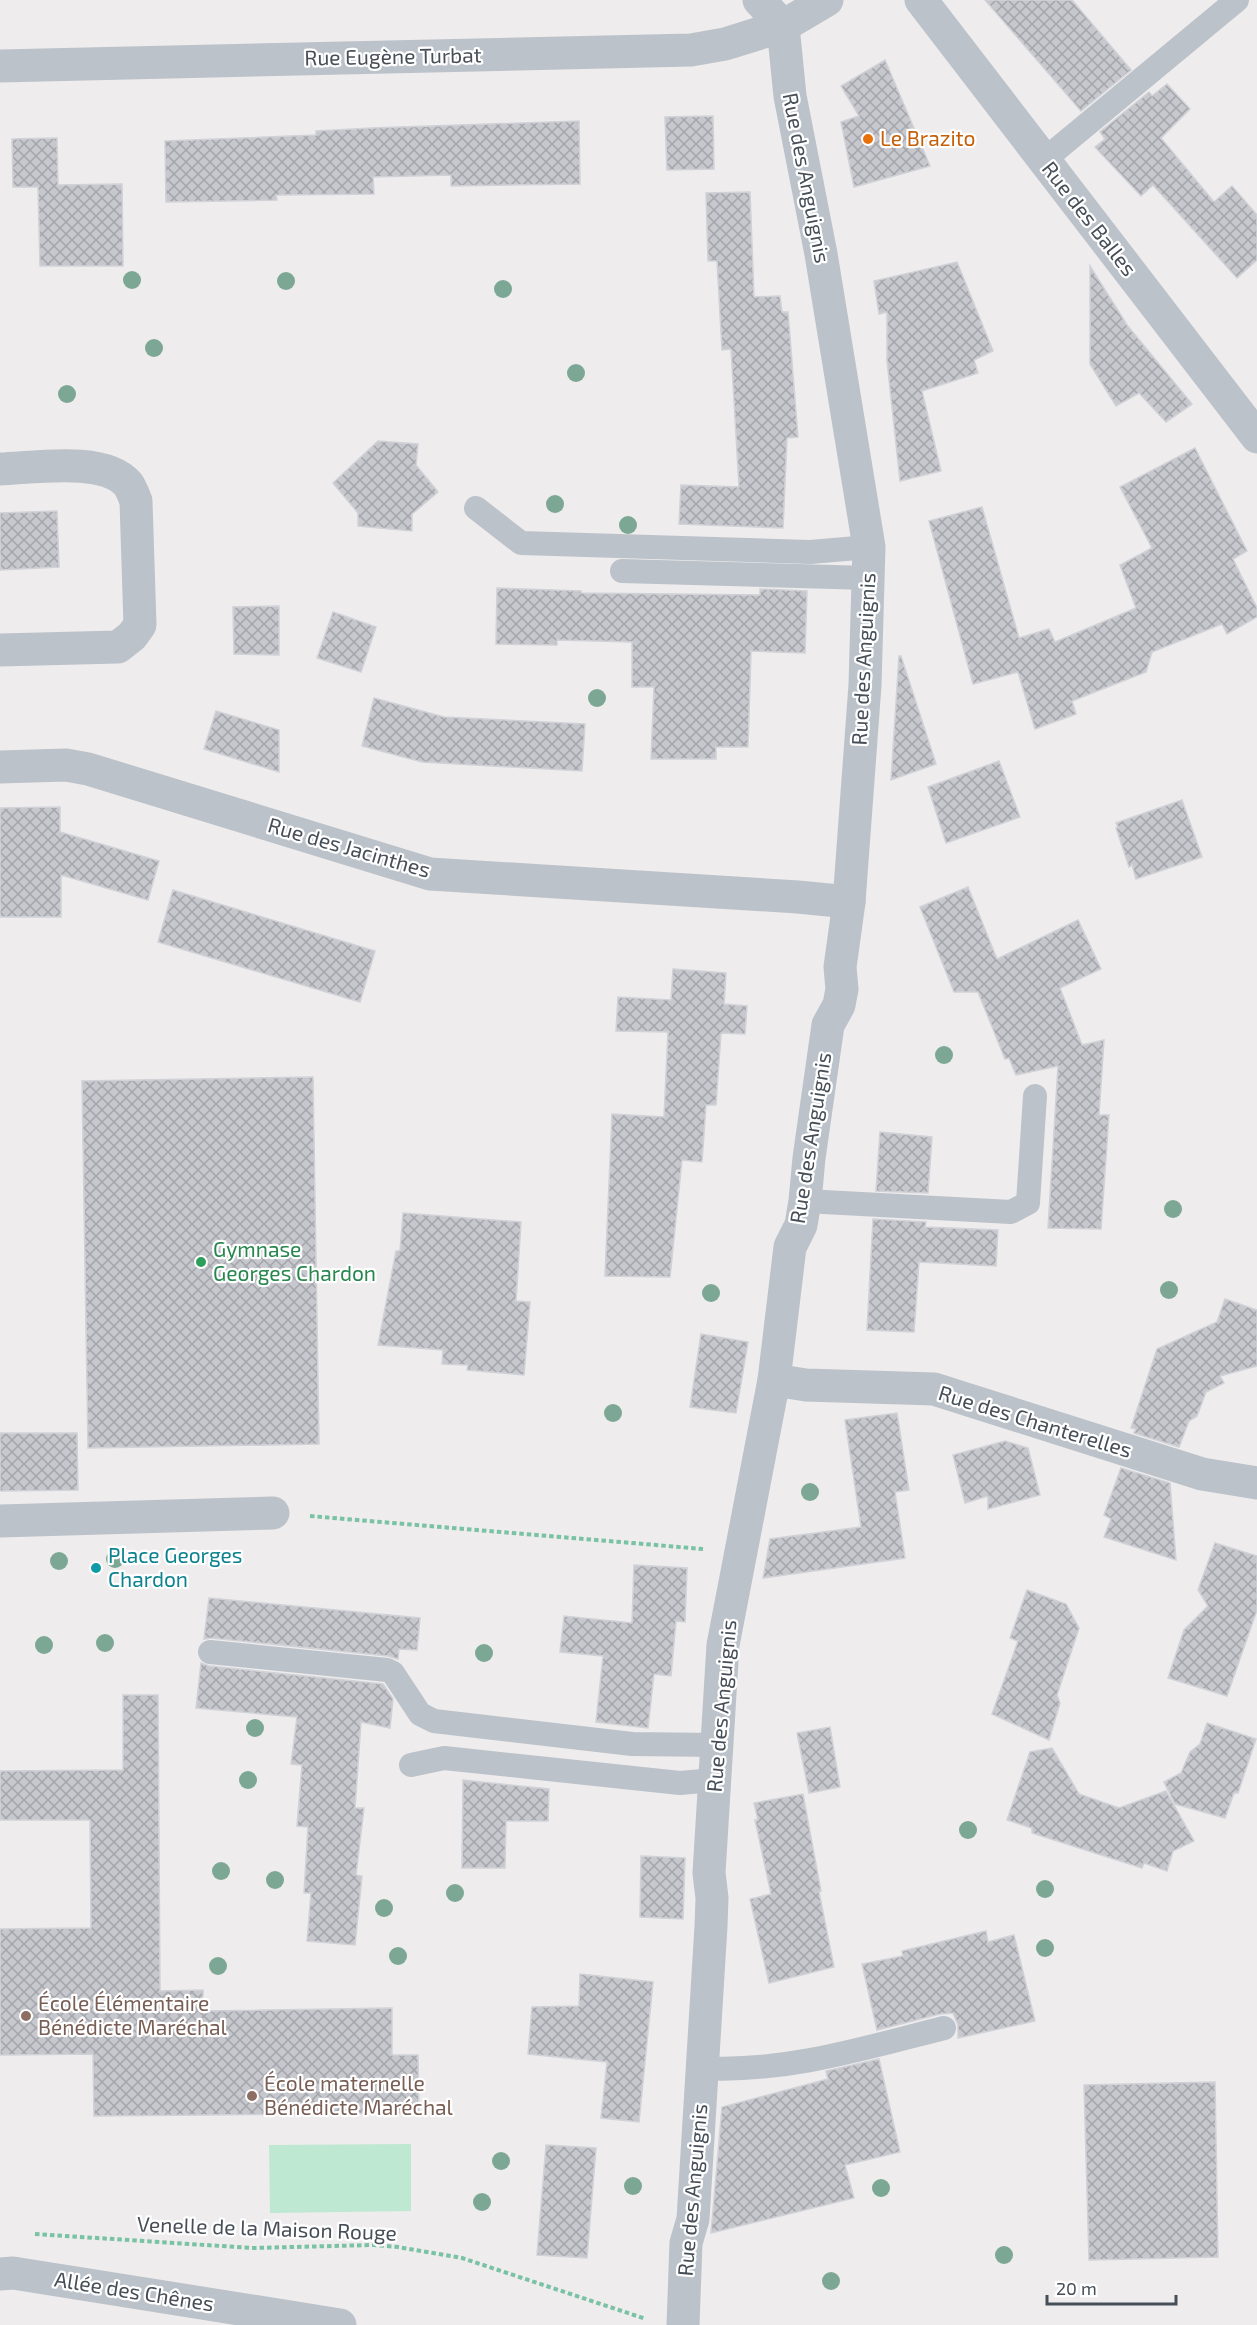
<svg xmlns="http://www.w3.org/2000/svg" width="1257" height="2325" viewBox="0 0 1257 2325" font-family="'Exo 2',sans-serif">
  <style>
    .pitch { fill: #bee8d2 }
    .building { fill: url(#building-cross-hatch); stroke: #d0d2d7; stroke-width: 1.5 }
    .lines { fill: none; stroke-linecap: round; stroke-linejoin: round }
    .path { stroke: #7ac2a5; stroke-width: 4; stroke-dasharray: 4.5 3; stroke-linecap: butt }
    .service { stroke: #bcc2ca; stroke-width: 24 }
    .minor { stroke: #bcc2ca; stroke-width: 33 }
    .tree { fill: #7da795 }
    .food-dot { fill: #e8710a; stroke: #fff; stroke-width: 2 }
    .leisure-dot { fill: #2e9e5b; stroke: #fff; stroke-width: 2 }
    .culture-dot { fill: #0f9aa8; stroke: #fff; stroke-width: 2 }
    .education-dot { fill: #8d6e63; stroke: #fff; stroke-width: 2 }
    .labels { text-anchor: middle; stroke-width: 4.5; stroke-linejoin: round; paint-order: stroke }
    .street-label { font-size: 21px; fill: #464e57; stroke: #fff }
    .food-label { font-size: 21px; fill: #c56008; stroke: #fff; text-anchor: start }
    .leisure-label { font-size: 21px; fill: #27864d; stroke: #fff; text-anchor: start }
    .culture-label { font-size: 21px; fill: #0d838f; stroke: #fff; text-anchor: start }
    .education-label { font-size: 21px; fill: #785e54; stroke: #fff; text-anchor: start }
  </style>
  <defs>
    <pattern id="building-cross-hatch" width="8" height="8" patternUnits="userSpaceOnUse" patternTransform="scale(1.5)"><rect width="8" height="8" fill="#c7c8ce"/><path d="M0 0l8 8M0 8l8-8" fill="none" stroke="#a3a5aa"/></pattern>
  </defs>
  <rect width="100%" height="100%" fill="#eeecec"/>
  <!-- pitch -->
  <path class="pitch" d="M411 2144V2211L270 2213 269 2145Z"/>
  <!-- building -->
  <g class="building">
    <path d="M985 0H1072L1131 70 1081 111Z"/>
    <path d="M885 60 930 166 854 187 841 122 859 116 841 86Z"/>
    <path d="M1167 84 1190 109 1161 138 1214 202 1232 186 1257 215V260L1237 278 1153 185 1141 196 1095 147 1105 139 1100 132 1149 92 1152 96Z"/>
    <path d="M713 116 714 169 667 170 665 117Z"/>
    <path d="M579 121 580 184 451 186V175L373 177 374 194 276 195 277 200 166 202 165 141 316 135V131L372 128Z"/>
    <path d="M57 138 58 185 122 184 123 266H40L38 187H13L12 139Z"/>
    <path d="M750 192 754 297 780 296 782 312H788L798 437 787 438 783 528 679 524 681 485 739 487 731 349 722 350 717 261H708L706 193Z"/>
    <path d="M957 262 993 351 974 360 978 373 922 391 941 471 900 481 887 361V312L879 314 874 281Z"/>
    <path d="M1090 266 1127 325 1192 404 1166 422 1139 393 1116 406 1090 364Z"/>
    <path d="M378 441 418 444 416 465 438 492 412 514V531L358 526V513L333 483Z"/>
    <path d="M1195 448 1247 551 1233 559 1257 608V617L1227 634 1222 624 1152 652 1146 672 1072 701 1076 714 1035 729 1018 672 973 684 929 521 982 507 1019 638 1049 629 1055 642 1136 608 1120 565 1152 548 1120 487Z"/>
    <path d="M57 511 59 567 0 570V513Z"/>
    <path d="M497 588 581 591V593L760 595V589L807 591 805 653 751 651 748 747H716V759H651L654 687H632V642L557 640V645L496 644Z"/>
    <path d="M279 606V655L234 654 233 607Z"/>
    <path d="M333 612 376 627 361 672 317 658Z"/>
    <path d="M899 656H901L936 764 891 780Z"/>
    <path d="M374 698 444 717 585 724 582 771 422 762 362 746Z"/>
    <path d="M216 711 279 730V772L204 749Z"/>
    <path d="M999 761 1020 817 946 843 928 787Z"/>
    <path d="M1182 800 1202 857 1136 879 1132 865 1129 867 1116 828 1118 827 1116 823Z"/>
    <path d="M60 807V832L159 861 148 900 61 875V917H0V808Z"/>
    <path d="M968 887 997 959 1078 920 1101 969 1060 988 1082 1045 1104 1040 1099 1115H1109L1101 1229 1048 1228 1058 1066 1016 1075 1009 1058 1005 1059 978 992H954L920 907Z"/>
    <path d="M173 890 375 951 360 1002 158 942Z"/>
    <path d="M673 969 726 973 724 1004 747 1006 745 1034 721 1033 716 1105H706L702 1162 682 1160 670 1277 605 1276 612 1114 664 1117 668 1032 616 1031 618 997 671 1000Z"/>
    <path d="M313 1077 319 1444 88 1448 82 1081Z"/>
    <path d="M880 1132 932 1137 928 1193 876 1191Z"/>
    <path d="M403 1213 521 1222 516 1301 530 1302 524 1375 467 1370 468 1365 442 1364 443 1350 378 1345 396 1251H400Z"/>
    <path d="M873 1219 926 1222 925 1227 998 1230 996 1266 919 1262 914 1332 867 1330Z"/>
    <path d="M1225 1299 1257 1310V1366L1220 1376 1224 1383 1206 1392 1197 1416 1189 1421 1179 1447 1134 1433 1136 1429 1131 1428 1157 1349 1217 1322Z"/>
    <path d="M701 1334 748 1342 736 1413 690 1407Z"/>
    <path d="M897 1413 909 1490 895 1492 905 1558 763 1578 770 1539 861 1527 845 1420Z"/>
    <path d="M0 1433H77L78 1490 0 1491Z"/>
    <path d="M1005 1441 1028 1448 1040 1495 988 1509V1496L965 1503 953 1455Z"/>
    <path d="M1121 1468 1170 1483 1176 1560 1104 1537 1111 1519 1104 1515Z"/>
    <path d="M1215 1543 1257 1556V1610L1227 1696 1168 1678 1184 1630 1208 1606 1198 1590Z"/>
    <path d="M634 1565 687 1568 685 1622 676 1621 671 1676 654 1674 648 1728 596 1722 603 1656 560 1652 564 1616 632 1623Z"/>
    <path d="M1027 1590 1066 1604 1079 1628 1057 1695 1060 1703 1049 1740 992 1714 1018 1641 1010 1638Z"/>
    <path d="M209 1598 420 1618 417 1650 399 1649 398 1659 388 1656 211 1638 204 1639Z"/>
    <path d="M201 1663 209 1666 383 1684 393 1699 390 1728 361 1722 355 1808H364L356 1875 362 1876 355 1945 307 1941 311 1893H304L308 1827 297 1826 302 1765 291 1764 297 1717 196 1708Z"/>
    <path d="M123 1695H158L160 1991 203 1990V2011L392 2008V2055H418L419 2113 94 2116 93 2054 0 2055V1929L91 1928 90 1820H0V1771L123 1770Z"/>
    <path d="M1207 1723 1256 1739 1238 1793H1234L1225 1818 1175 1804 1164 1782 1181 1773 1190 1752 1200 1744Z"/>
    <path d="M830 1727 840 1787 809 1793 797 1733Z"/>
    <path d="M1052 1748 1079 1794 1119 1808 1166 1791 1194 1841 1173 1851 1167 1871 1144 1863 1142 1868 1032 1833V1828L1007 1820 1030 1752Z"/>
    <path d="M463 1780 549 1789 548 1821H506L505 1868H462Z"/>
    <path d="M803 1794 821 1891 819 1892 834 1967 769 1983 750 1899 771 1894 755 1820H758L754 1803Z"/>
    <path d="M641 1856 685 1858 683 1919 640 1917Z"/>
    <path d="M986 1931 988 1942 1014 1935 1035 2021 958 2038V2025L953 2013 940 2014 877 2030 862 1964 903 1956 902 1951Z"/>
    <path d="M580 1974 653 1982 639 2122 601 2118 607 2062 528 2054 532 2007 579 2006Z"/>
    <path d="M879 2059 900 2152 845 2165 854 2198 711 2233 722 2107 828 2079 826 2071Z"/>
    <path d="M1215 2082 1218 2257 1089 2260 1084 2085Z"/>
    <path d="M546 2145 596 2148 587 2258 537 2255Z"/>
  </g>
  <g class="lines">
    <!-- path -->
    <g class="path">
      <path d="M310 1516 703 1549"/>
      <path d="M35 2234 252 2248 374 2245 398 2247 462 2258 646 2319"/>
    </g>
    <!-- service -->
    <g class="service">
      <path d="M1044 160 1237 0"/>
      <path d="M476 508 521 543 810 552 869 547"/>
      <path d="M622 571 869 578"/>
      <path d="M805 1201 1011 1212 1028 1203 1035 1096"/>
      <path d="M210 1652 387 1670 393 1673 420 1714 434 1721 632 1744 717 1745"/>
      <path d="M411 1765 444 1758 680 1783 714 1780"/>
      <path d="M702 2068C784 2073 865 2048 944 2028"/>
    </g>
    <!-- minor -->
    <g class="minor">
      <path d="M921 0 1257 437"/>
      <path d="M0 66 691 50 725 44 783 26 827 0"/>
      <path d="M0 469C33 468 104 456 128 484 131 488 134 496 136 501L140 625 132 636 118 647 0 650"/>
      <path d="M0 767 66 765 88 769 430 874 798 897 849 902"/>
      <path d="M774 1380 806 1385 934 1389 1202 1474 1257 1483"/>
      <path d="M0 1521 273 1513"/>
      <path d="M0 2274 13 2273 340 2325"/>
      <path d="M683 2325 686 2243 693 2219 711 1926 712 1898 709 1873 723 1645 774 1380 790 1247 801 1225 805 1201 809 1158 828 1025 839 1005 842 989 840 967 849 902 865 685 869 547 821 254 790 96 783 26 759 0"/>
    </g>
  </g>
  <!-- trees -->
  <g class="tree">
    <circle cx="132" cy="280" r="9"/>
    <circle cx="286" cy="281" r="9"/>
    <circle cx="503" cy="289" r="9"/>
    <circle cx="154" cy="348" r="9"/>
    <circle cx="576" cy="373" r="9"/>
    <circle cx="67" cy="394" r="9"/>
    <circle cx="555" cy="504" r="9"/>
    <circle cx="628" cy="525" r="9"/>
    <circle cx="597" cy="698" r="9"/>
    <circle cx="944" cy="1055" r="9"/>
    <circle cx="1173" cy="1209" r="9"/>
    <circle cx="1169" cy="1290" r="9"/>
    <circle cx="711" cy="1293" r="9"/>
    <circle cx="613" cy="1413" r="9"/>
    <circle cx="810" cy="1492" r="9"/>
    <circle cx="115" cy="1559" r="9"/>
    <circle cx="59" cy="1561" r="9"/>
    <circle cx="105" cy="1643" r="9"/>
    <circle cx="44" cy="1645" r="9"/>
    <circle cx="484" cy="1653" r="9"/>
    <circle cx="255" cy="1728" r="9"/>
    <circle cx="248" cy="1780" r="9"/>
    <circle cx="968" cy="1830" r="9"/>
    <circle cx="221" cy="1871" r="9"/>
    <circle cx="275" cy="1880" r="9"/>
    <circle cx="1045" cy="1889" r="9"/>
    <circle cx="455" cy="1893" r="9"/>
    <circle cx="384" cy="1908" r="9"/>
    <circle cx="1045" cy="1948" r="9"/>
    <circle cx="398" cy="1956" r="9"/>
    <circle cx="218" cy="1966" r="9"/>
    <circle cx="501" cy="2161" r="9"/>
    <circle cx="633" cy="2186" r="9"/>
    <circle cx="881" cy="2188" r="9"/>
    <circle cx="482" cy="2202" r="9"/>
    <circle cx="1004" cy="2255" r="9"/>
    <circle cx="831" cy="2281" r="9"/>
  </g>
  <!-- markers -->
  <circle class="food-dot" cx="868" cy="139" r="6"/>
  <circle class="leisure-dot" cx="201" cy="1262" r="6"/>
  <circle class="culture-dot" cx="96" cy="1568" r="6"/>
  <g class="education-dot">
    <circle cx="26" cy="2016" r="6"/>
    <circle cx="252" cy="2096" r="6"/>
  </g>
  <g class="labels">
    <!-- street labels -->
    <g class="street-label">
      <text transform="translate(393 57) rotate(-1)" y="7">Rue Eugène Turbat</text>
      <text transform="translate(806 178) rotate(79)" y="7">Rue des Anguignis</text>
      <text transform="translate(1089 219) rotate(52)" y="7">Rue des Balles</text>
      <text transform="translate(864 659) rotate(-87)" y="7">Rue des Anguignis</text>
      <text transform="translate(349 848) rotate(16)" y="7">Rue des Jacinthes</text>
      <text transform="translate(811 1138) rotate(-81)" y="7">Rue des Anguignis</text>
      <text transform="translate(1035 1422) rotate(17)" y="7">Rue des Chanterelles</text>
      <text transform="translate(722 1706) rotate(-85)" y="7">Rue des Anguignis</text>
      <text transform="translate(693 2190) rotate(-85)" y="7">Rue des Anguignis</text>
      <text transform="translate(267 2229) rotate(2)" y="7">Venelle de la Maison Rouge</text>
      <text transform="translate(134 2292) rotate(9)" y="7">Allée des Chênes</text>
    </g>
    <!-- food labels -->
    <g class="food-label">
      <text x="880" y="146">Le Brazito</text>
    </g>
    <!-- leisure labels -->
    <g class="leisure-label">
      <text x="213" y="1257">Gymnase<tspan x="213" dy="24">Georges Chardon</tspan></text>
    </g>
    <!-- culture labels -->
    <g class="culture-label">
      <text x="108" y="1563">Place Georges<tspan x="108" dy="24">Chardon</tspan></text>
    </g>
    <!-- education labels -->
    <g class="education-label">
      <text x="38" y="2011">École Élémentaire<tspan x="38" dy="24">Bénédicte Maréchal</tspan></text>
      <text x="264" y="2091">École maternelle<tspan x="264" dy="24">Bénédicte Maréchal</tspan></text>
    </g>
  </g>
  <!-- scale -->
  <path d="M1047 2295v9h129v-9" fill="none" stroke="#464e57" stroke-width="3"/>
  <text x="1056" y="2295" font-size="18" fill="#464e57" stroke="#ffffff" stroke-width="4.5" paint-order="stroke">20 m</text>
</svg>
